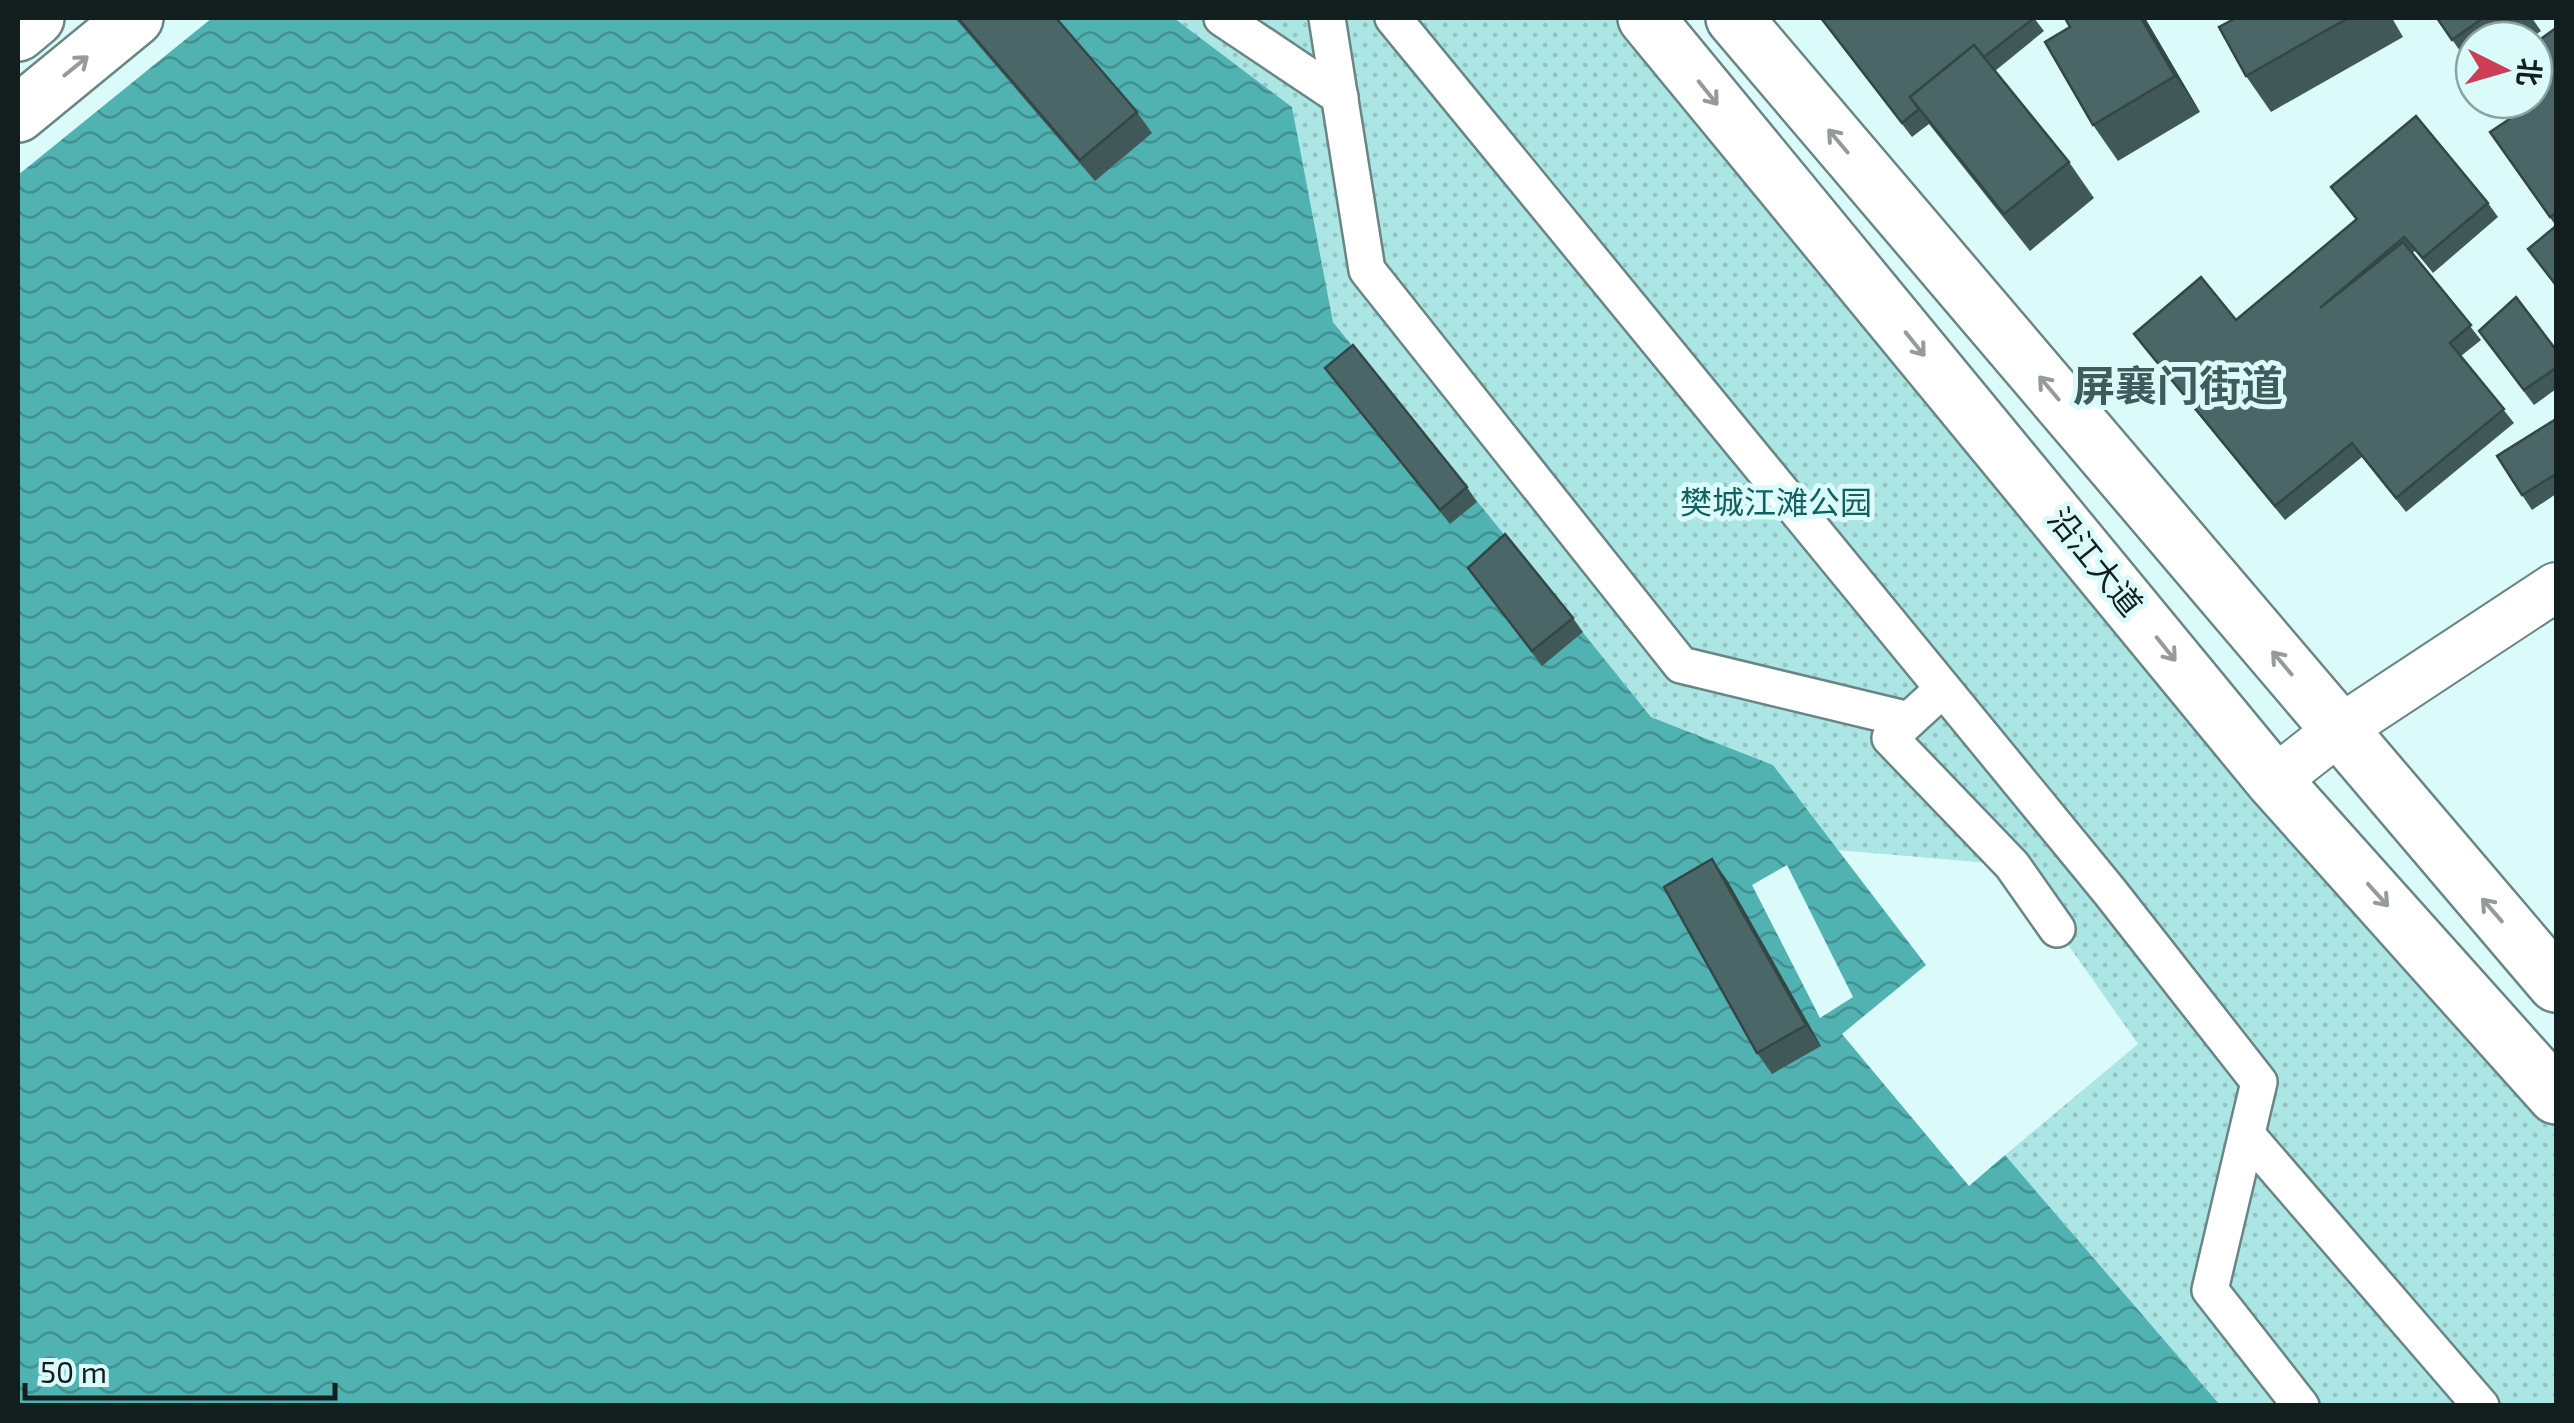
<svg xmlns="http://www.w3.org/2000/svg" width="2574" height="1423" viewBox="0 0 2574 1423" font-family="'Exo 2','Noto Sans SC',sans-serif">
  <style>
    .park { fill: url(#park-dots) }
    .water { fill: url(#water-waves) }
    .pier { fill: #dbfafa }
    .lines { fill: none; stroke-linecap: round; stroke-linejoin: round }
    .pedestrian-casing { stroke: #698584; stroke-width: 40 }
    .minor-casing { stroke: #698584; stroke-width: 52 }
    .secondary-casing { stroke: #698584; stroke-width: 60 }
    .primary-casing { stroke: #698584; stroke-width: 60 }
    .pedestrian { stroke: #fff; stroke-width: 35 }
    .minor { stroke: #fff; stroke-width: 48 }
    .secondary { stroke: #fff; stroke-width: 55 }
    .primary { stroke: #fff; stroke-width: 55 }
    .wall { fill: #405858 }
    .shaded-wall { fill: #344747 }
    .building { fill: #4b6666; stroke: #344747; stroke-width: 2.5 }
    .oneway { stroke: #959a9a }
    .labels { text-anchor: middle; stroke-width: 10; stroke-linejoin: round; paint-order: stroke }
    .park-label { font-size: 32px; fill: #0f6162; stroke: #dbfafa }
    .street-label { font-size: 32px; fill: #131e1e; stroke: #dbfafa }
    .district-label { font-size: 42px; font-weight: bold; fill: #405b5b; stroke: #dbfafa }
  </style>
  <defs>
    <pattern id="park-dots" width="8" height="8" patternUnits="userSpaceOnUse" patternTransform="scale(2.5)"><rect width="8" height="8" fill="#abe5e4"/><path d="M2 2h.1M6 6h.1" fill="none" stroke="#92c4c3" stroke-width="1.8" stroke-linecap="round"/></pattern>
    <pattern id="water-waves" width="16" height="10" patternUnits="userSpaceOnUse" patternTransform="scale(2.5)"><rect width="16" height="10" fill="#51b2b2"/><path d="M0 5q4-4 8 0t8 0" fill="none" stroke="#429090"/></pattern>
  </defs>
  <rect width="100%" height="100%" fill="#dbfafa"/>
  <!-- park -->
  <path class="park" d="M1174 18H1674L2556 1080V1405H2220L2005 1155 2138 1044 2012 865 1837 850 1773 765 1651 717 1333 322 1292 107Z"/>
  <!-- water -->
  <path class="water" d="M18 18H1174L1292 107 1333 322 1651 717 1773 765 1926 965 1842 1034 1969 1186 2005 1155 2220 1405H18Z"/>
  <!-- pier -->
  <g class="pier">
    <path d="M18 18H212L18 175Z"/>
    <path d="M1787 865 1853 997 1820 1018 1752 885Z"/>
  </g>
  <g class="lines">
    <defs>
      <g id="pedestrian">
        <path d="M1222 18 1340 97"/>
        <path d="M1327 18 1367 270 1681 665 1909 720 1943 689"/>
        <path d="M1393 18 2110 892 2259 1082 2210 1290 2301 1406"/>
        <path d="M1909 720 1890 738 2012 865 2057 929"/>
        <path d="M2247 1135 2481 1406"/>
      </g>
      <path id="minor" d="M2274 781 2339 730 2556 587"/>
      <g id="secondary">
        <path d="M1646 18 2274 781 2556 1096"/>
        <path d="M1734 18 2556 984"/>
      </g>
      <g id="primary">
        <path d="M18 33 36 18"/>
        <path d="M18 114 135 18"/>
      </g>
    </defs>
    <!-- pedestrian casing -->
    <use href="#pedestrian" class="pedestrian-casing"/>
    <!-- minor casing -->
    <use href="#minor" class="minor-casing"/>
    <!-- secondary casing -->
    <use href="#secondary" class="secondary-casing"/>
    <!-- primary casing -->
    <use href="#primary" class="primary-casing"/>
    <!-- pedestrian -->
    <use href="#pedestrian" class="pedestrian"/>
    <!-- minor -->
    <use href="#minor" class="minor"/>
    <!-- secondary -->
    <use href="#secondary" class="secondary"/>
    <!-- primary -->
    <use href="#primary" class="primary"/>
  </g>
  <!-- wall -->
  <g class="wall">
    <path d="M955 18H1056L1137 112 1152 133 1095 181Z"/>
    <path d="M1820 18H2034L2044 31 1995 71 2069 162 2094 198 2030 251 1929 124 1912 137Z"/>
    <path d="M2065 18H2145L2200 112 2118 161 2093 125 2070 27Z"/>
    <path d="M2236 18H2392L2403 37 2271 112 2246 76Z"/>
    <path d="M2437 18H2532L2541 31 2528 40H2474V71Z"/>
    <path d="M2556 28V287L2528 249 2556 226 2490 132 2523 110Z"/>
    <path d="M2331 187 2488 203 2498 217 2433 273 2415 251 2412 253 2481 340 2461 356 2514 423 2406 512 2362 457 2285 520 2144 348 2134 334 2236 320 2356 220Z"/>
    <path d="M2489 345 2556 350V389L2534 405Z"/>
    <path d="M1325 368 1467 487 1477 502 1450 524Z"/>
    <path d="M2556 419V494L2532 510 2522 495Z"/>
    <path d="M1479 583 1573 618 1583 632 1542 666Z"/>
    <path d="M1727 880 1821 1046 1772 1074 1757 1053Z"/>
  </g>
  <!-- shaded-wall -->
  <g class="shaded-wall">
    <path d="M2141 18H2145L2200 112 2175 76Z"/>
    <path d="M1712 859 1727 880 1821 1046 1806 1025Z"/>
  </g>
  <!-- building -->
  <g class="building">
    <path d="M958 18H1056L1137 112 1080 160Z"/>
    <path d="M1821 18H2034L1984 57 1974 45 1910 97 1919 109 1902 123Z"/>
    <path d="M2065 18H2141L2175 76 2093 125 2045 42 2070 27Z"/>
    <path d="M2236 18H2348L2246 76 2219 27Z"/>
    <path d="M2437 18H2483L2452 40Z"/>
    <path d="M2556 28V213L2550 217 2490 132 2523 110 2516 100H2534V44Z"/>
    <path d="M1974 45 2069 162 2004 214 1910 97Z"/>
    <path d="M2416 116 2488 203 2423 258 2404 237 2320 308 2403 242 2471 325 2450 343 2504 409 2396 498 2352 443 2275 506 2134 334 2201 277 2236 320 2357 219 2331 187Z"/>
    <path d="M2556 226V285L2528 249Z"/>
    <path d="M2516 297 2556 350V368L2524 390 2479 331Z"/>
    <path d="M1353 345 1467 487 1440 510 1325 368Z"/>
    <path d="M2556 419V474L2522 495 2497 456Z"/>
    <path d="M1505 534 1573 618 1532 651 1468 568Z"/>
    <path d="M1712 859 1806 1025 1757 1053 1664 887Z"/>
  </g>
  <!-- one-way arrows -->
  <defs><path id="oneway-shaft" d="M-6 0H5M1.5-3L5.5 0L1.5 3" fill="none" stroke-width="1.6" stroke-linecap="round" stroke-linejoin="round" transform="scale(2.5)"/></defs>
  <g class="oneway">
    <use href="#oneway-shaft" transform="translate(76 66) rotate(-39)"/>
    <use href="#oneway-shaft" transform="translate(1708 93) rotate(51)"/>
    <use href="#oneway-shaft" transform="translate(1838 141) rotate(-130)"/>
    <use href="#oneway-shaft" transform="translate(1915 344) rotate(51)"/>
    <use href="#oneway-shaft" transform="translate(2049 388) rotate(-130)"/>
    <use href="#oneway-shaft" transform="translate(2166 649) rotate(51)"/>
    <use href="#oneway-shaft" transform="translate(2282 663) rotate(-130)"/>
    <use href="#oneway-shaft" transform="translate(2378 895) rotate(48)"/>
    <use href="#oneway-shaft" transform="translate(2492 910) rotate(-131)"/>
  </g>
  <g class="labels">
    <!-- park labels -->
    <g class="park-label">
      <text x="1776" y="514">樊城江滩公园</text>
    </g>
    <!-- street labels -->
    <g class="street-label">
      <text transform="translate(2095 562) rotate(51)" y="11">沿江大道</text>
    </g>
    <!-- district labels -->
    <g class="district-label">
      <text x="2178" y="401">屏襄门街道</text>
    </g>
  </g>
  <!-- border -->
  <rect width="2574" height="1423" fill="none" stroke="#131e1e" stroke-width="40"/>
  <!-- north arrow -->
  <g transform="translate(2504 70) rotate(95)"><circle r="48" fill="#dbfafa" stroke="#8ba2a2" stroke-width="2.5"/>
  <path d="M0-8L18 38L0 25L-18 38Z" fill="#cd3d56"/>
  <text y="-15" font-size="28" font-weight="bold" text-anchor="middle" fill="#131e1e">北</text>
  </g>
  <!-- scale -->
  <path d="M25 1383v15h310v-15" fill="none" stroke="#131e1e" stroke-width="5"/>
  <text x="40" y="1383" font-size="30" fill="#131e1e" stroke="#dbfafa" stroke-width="8" paint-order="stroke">50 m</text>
</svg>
